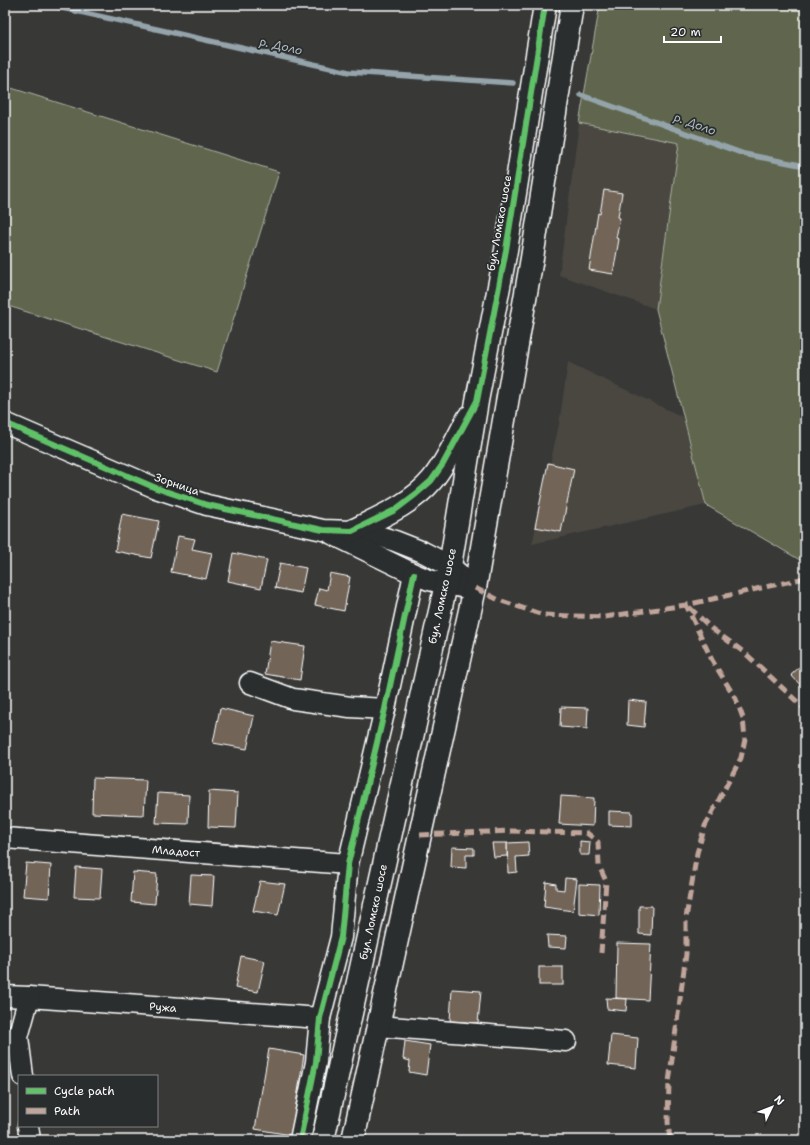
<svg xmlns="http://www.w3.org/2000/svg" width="810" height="1145" viewBox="0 0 810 1145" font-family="'Shantell Sans',sans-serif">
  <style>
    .built { fill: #494641 }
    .green { fill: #5e664d; stroke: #aeb2a6 }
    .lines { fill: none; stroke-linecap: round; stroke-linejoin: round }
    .stream { stroke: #95a4aa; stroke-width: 5.5 }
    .building { fill: #726559; stroke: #fff }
    .minor-casing { stroke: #fff; stroke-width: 23 }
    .major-casing { stroke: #fff; stroke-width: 25 }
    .minor { stroke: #2a2d2e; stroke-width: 20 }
    .major { stroke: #2a2d2e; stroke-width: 22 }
    .quiet { stroke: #c0a59a; stroke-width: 5; stroke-dasharray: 10 5; stroke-linecap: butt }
    .cycleway-casing { stroke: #2a2d2e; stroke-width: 8 }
    .cycleway { stroke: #61c268; stroke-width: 6 }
    .labels { text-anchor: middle; stroke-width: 3.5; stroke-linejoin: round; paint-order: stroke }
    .street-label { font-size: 11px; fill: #fff; stroke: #2a2d2e }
    .water-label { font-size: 12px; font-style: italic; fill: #afbbc0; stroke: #2a2d2e }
  </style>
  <rect width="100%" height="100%" fill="#383837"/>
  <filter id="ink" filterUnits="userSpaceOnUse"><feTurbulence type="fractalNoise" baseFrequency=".025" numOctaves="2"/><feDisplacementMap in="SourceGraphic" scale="8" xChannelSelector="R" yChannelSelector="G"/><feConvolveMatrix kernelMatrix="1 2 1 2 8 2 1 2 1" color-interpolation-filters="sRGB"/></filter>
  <g filter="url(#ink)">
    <!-- built -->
    <g class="built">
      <path d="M579 123 679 143 656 309 559 275Z"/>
      <path d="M568 362 683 417 706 505 532 544 559 424Z"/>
    </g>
    <!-- green -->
    <g class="green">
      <path d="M600 5H805V563L706 505 656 309 679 143 579 123Z"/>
      <path d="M5 86 279 172 217 372 5 305Z"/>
    </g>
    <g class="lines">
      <!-- stream -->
      <g class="stream">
        <path d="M49 5 349 72 513 83"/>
        <path d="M581 95 744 154 805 166"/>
      </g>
    </g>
    <!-- building -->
    <g class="building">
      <path d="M604 190 622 193 618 217 620 218 616 238 619 239 613 274 589 270 598 213 600 214Z"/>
      <path d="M548 463 574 469 561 532 535 527Z"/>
      <path d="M122 514 159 521 151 558 115 551Z"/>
      <path d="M178 536 195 539 192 549 212 553 206 579 171 572Z"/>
      <path d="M233 553 267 560 261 588 228 581Z"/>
      <path d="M280 563 306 568 301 593 275 588Z"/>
      <path d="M330 573 350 577 344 611 315 605 319 588 327 590Z"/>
      <path d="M270 641 305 646 300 680 265 674Z"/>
      <path d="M804 663 805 664V690L791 675Z"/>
      <path d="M628 700 646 702 644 727 627 725Z"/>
      <path d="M561 707 588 708 587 729 560 727Z"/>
      <path d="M220 708 254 716 247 749 213 743Z"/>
      <path d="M93 778 146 780 144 815 92 813Z"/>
      <path d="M209 791 238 793 236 828 208 827Z"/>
      <path d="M158 793 189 795 188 824 156 823Z"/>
      <path d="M561 796 594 798 593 826 559 824Z"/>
      <path d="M609 811 632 812V826L609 825Z"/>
      <path d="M580 841 590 842 589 855H580Z"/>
      <path d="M528 842 529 856 516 857 517 872 508 873 507 843Z"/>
      <path d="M492 843H507V856L494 857Z"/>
      <path d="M452 847 474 848V855H466V868L451 867Z"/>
      <path d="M26 863 51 865 49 898 23 896Z"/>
      <path d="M76 867 102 869 100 898 74 897Z"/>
      <path d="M133 872 157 874 155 904 131 902Z"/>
      <path d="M191 875 214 876 212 906 189 904Z"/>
      <path d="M565 878 577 879 573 911 544 907 546 882 556 884V889L564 890Z"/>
      <path d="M260 881 285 884 278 915 253 911Z"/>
      <path d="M579 884 600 885 599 915 579 913Z"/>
      <path d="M639 906H652L651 935 639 934Z"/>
      <path d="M547 935 567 936 566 948 548 947Z"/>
      <path d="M617 943 651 944 648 1000 616 998Z"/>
      <path d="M241 956 265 961 258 992 235 988Z"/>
      <rect x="539" y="967" width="24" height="18"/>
      <path d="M452 989 481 991 478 1023 450 1021Z"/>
      <path d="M606 998 627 999 626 1011 607 1009Z"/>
      <path d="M611 1035 638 1038 636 1068 608 1065Z"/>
      <path d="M405 1041 430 1045 426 1075 409 1072 410 1061 403 1059Z"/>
      <path d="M269 1049 304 1055 291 1135 255 1129Z"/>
    </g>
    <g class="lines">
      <defs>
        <g id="minor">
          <path d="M5 423 156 488 207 505 323 530 352 531 372 534 395 541 423 552 450 566 475 588"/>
          <path d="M332 534 414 574 429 580 461 587"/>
          <path d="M250 683 293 699 350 707 385 709"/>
          <path d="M5 838 348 864"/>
          <path d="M5 996 29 997 320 1018"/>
          <path d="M378 1026 566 1041"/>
          <path d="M23 1076 18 1037 29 997"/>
          <path d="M28 1126 30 1140"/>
          <path d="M300 1140 316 1062 320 1018 341 937 348 864 385 709 414 574"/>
        </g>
        <g id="major">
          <path d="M352 531C380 517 412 504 432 480 447 462 457 438 469 417"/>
          <path d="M323 1140 450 566 477 401 506 250 545 5"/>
          <path d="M353 1140 420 835 475 588 532 258 572 5"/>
        </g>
      </defs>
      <!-- minor casing -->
      <use href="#minor" class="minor-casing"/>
      <!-- major casing -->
      <use href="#major" class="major-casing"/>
      <!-- minor -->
      <use href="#minor" class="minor"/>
      <!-- major -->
      <use href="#major" class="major"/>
      <!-- quiet -->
      <g class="quiet">
        <path d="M475 588 499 600 543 615 604 617 686 605 805 578"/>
        <path d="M689 607 712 629 745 653 805 709"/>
        <path d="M420 835 511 831 587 833 598 842 599 866 606 881 601 953"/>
        <path d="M670 1140 668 1122 669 1082 686 954V918L697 853 705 826 741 758 745 739 743 718 736 699 712 660 686 605"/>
      </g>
      <defs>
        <g id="cycleway">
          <path d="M5 423 156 488 207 505 323 530 352 531 395 510 416 494 431 481 443 464 477 401 506 250 545 5"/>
          <path d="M300 1140 316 1062 320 1018 341 937 348 864 385 709 414 574"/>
        </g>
      </defs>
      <!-- cycleway casing -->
      <use href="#cycleway" class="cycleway-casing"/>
      <!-- cycleway -->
      <use href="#cycleway" class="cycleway"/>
    </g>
  </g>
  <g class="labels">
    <!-- street labels -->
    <g class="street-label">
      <text transform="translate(499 223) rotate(-80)" y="4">бул. Ломско шосе</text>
      <text transform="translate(177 484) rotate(19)" y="4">Зорница</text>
      <text transform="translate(442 596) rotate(-78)" y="4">бул. Ломско шосе</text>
      <text transform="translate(176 851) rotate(4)" y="4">Младост</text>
      <text transform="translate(373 912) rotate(-78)" y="4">бул. Ломско шосе</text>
      <text transform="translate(163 1007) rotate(4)" y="4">Ружа</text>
    </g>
    <!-- water labels -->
    <g class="water-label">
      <text transform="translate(281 46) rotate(13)" y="4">р. Доло</text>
      <text transform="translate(695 124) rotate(20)" y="4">р. Доло</text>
    </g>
  </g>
  <!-- margin -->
  <rect width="810" height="1145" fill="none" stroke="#2a2d2e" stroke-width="20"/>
  <rect x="10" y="10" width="790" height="1125" fill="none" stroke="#fff" stroke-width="1.5" filter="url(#ink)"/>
  <!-- legend -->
  <rect x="18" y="1075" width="140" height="52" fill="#2a2d2e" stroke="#7f8182"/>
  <rect x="26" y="1088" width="20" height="6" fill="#61c268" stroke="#7f8182"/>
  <text x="54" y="1095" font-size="12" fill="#ffffff">Cycle path</text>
  <rect x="26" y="1108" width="20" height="6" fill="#c0a59a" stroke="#7f8182"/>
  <text x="54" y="1115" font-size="12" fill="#ffffff">Path</text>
  <!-- north arrow -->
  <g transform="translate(772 1107) rotate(47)" stroke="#2a2d2e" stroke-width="3" paint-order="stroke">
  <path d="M0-3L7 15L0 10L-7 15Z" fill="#ffffff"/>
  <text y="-6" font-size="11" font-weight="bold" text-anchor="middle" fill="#ffffff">N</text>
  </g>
  <!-- scale -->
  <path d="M664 36v6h57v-6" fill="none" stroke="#ffffff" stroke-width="2"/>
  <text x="670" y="36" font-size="12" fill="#ffffff" stroke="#2a2d2e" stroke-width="3" paint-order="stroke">20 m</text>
</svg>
